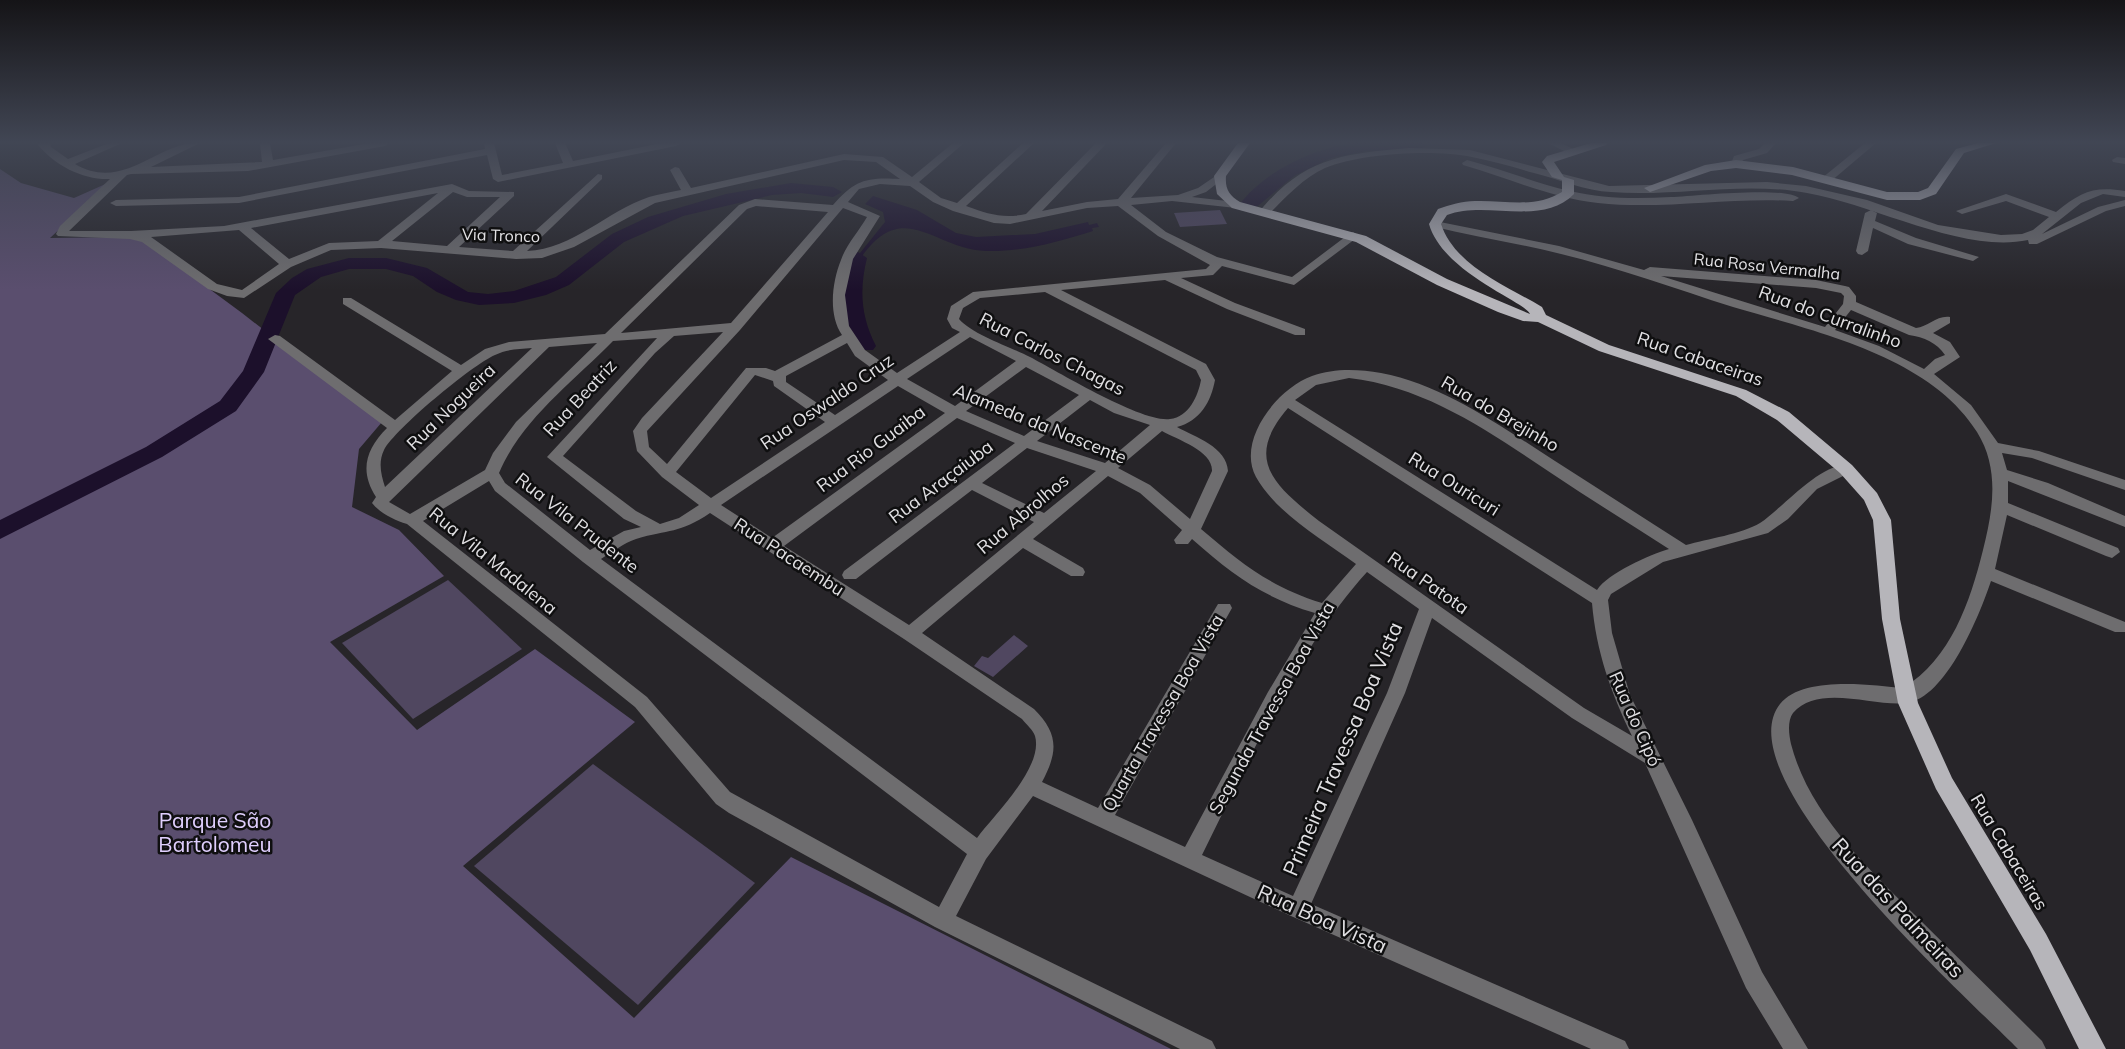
<svg xmlns="http://www.w3.org/2000/svg" width="2125" height="1049" viewBox="0 0 2125 1049" font-family="Mulish,sans-serif">
  <style>
    .green { fill: #504760 }
    .forest { fill: #5a4e6e }
    .water { fill: #1c102b }
    .lines { fill: none; stroke-linecap: round; stroke-linejoin: round }
    .river { fill: #1c102b; fill-rule: evenodd }
    .minor { fill: #6e6d6f; fill-rule: evenodd }
    .major { fill: #b6b5ba; fill-rule: evenodd }
    .labels { text-anchor: middle; stroke-width: 5; stroke-linejoin: round; paint-order: stroke }
    .far-street-label { font-size: 16px; fill: #e2e1e4; stroke: #0f0f10 }
    .street-label { font-size: 18px; fill: #e2e1e4; stroke: #0f0f10 }
    .near-street-label { font-size: 21px; fill: #e2e1e4; stroke: #0f0f10 }
    .near-park-label { font-size: 21px; fill: #e0cffe; stroke: #0f0f10 }
  </style>
  <rect width="100%" height="100%" fill="#272529"/>
  <!-- green -->
  <g class="green">
    <path d="M1220 210 1227 224 1180 227 1174 213Z"/>
    <path d="M448 580 522 649 413 719 342 643Z"/>
    <path d="M1014 635 1028 646 993 677 974 666 982 656 988 658Z"/>
    <path d="M593 764 755 883 638 1005 474 866Z"/>
  </g>
  <!-- forest -->
  <path class="forest" d="M0 169 21 183 74 198 110 182 50 238 129 237 143 240 242 313 382 422 359 449 352 507 399 530 444 576 330 642 417 730 535 649 635 722 463 866 634 1018 791 857 1171 1049H0Z"/>
  <!-- water -->
  <path class="water" d="M873 196 917 210 956 233 976 237 1035 234 1088 222 1089 225 1097 223 1099 227 1092 228 1093 231C1058 242 1023 252 986 251 933 249 903 196 860 259L856 258 885 222 883 212 865 204Z"/>
  <g class="lines">
    <!-- river -->
    <g class="river">
      <path d="M1355 143H1423L1425 146 1417 151H1366L1331 158 1294 176 1254 209H1242L1239 205C1265 171 1313 148 1355 143Z"/>
      <path d="M791 183 833 187 842 192 833 197 801 193 772 195 683 216 624 242 569 285 546 295 514 303 479 305 456 300 437 292 413 276 386 269H349L321 277 295 295 264 372 236 411 162 457 0 539V520L146 447 220 401 243 371 276 293 292 278 307 269 349 258H386L427 268 468 292 488 294 514 291 556 277 612 234 648 217 726 194Z"/>
      <path d="M858 252 867 258C859 290 861 317 876 346L873 350H859C839 322 839 290 849 258Z"/>
    </g>
    <!-- minor -->
    <g class="minor">
      <path d="M39 143H50L51 147 68 159 109 143H122L75 164C124 193 158 140 200 143L151 167 262 162 260 143H270L273 160 370 143H390L385 146 248 171 131 174 127 175 69 231H131L224 226 452 184 469 191 514 192V196L459 247 513 251 598 174 602 175V179L527 251C573 249 607 211 649 197 659 194 671 192 681 190L670 170 675 167 679 168 691 188 844 154 883 157 912 177 953 143H964L919 182 941 198 957 203 1023 143H1034L966 206C988 214 1003 219 1026 214L1096 143H1107L1042 211 1087 202 1118 199 1166 143H1176L1131 198 1178 195 1198 188 1220 173 1224 174V178L1206 192 1192 197 1236 202 1242 205 1236 208 1172 201 1131 205 1166 232 1217 257 1292 277 1349 234 1353 232 1359 236 1294 285 1222 266 1213 275 1181 278 1235 303 1305 329V335H1295L1227 309 1165 280 1061 290 1206 364 1215 380C1211 402 1200 421 1177 427 1195 437 1227 447 1228 471L1201 529C1241 563 1270 587 1322 603L1356 564C1322 539 1277 514 1256 477 1236 440 1278 388 1312 376 1334 368 1358 369 1381 373 1444 385 1502 427 1555 461 1599 489 1642 517 1686 545 1707 539 1742 534 1760 523 1782 509 1824 458 1851 466L1853 469 1851 472 1817 489 1788 519 1768 533 1663 562 1611 594 1608 600 1612 633 1630 695 1692 820 1762 972 1808 1049H1783L1746 988 1645 763 1572 718 1432 618 1405 693 1311 904 1625 1041 1629 1049H1591L1291 916 1033 796 986 859 956 916 1212 1041 1216 1049H1180L935 927 729 813 716 804 635 707 407 524C394 520 380 513 372 503L376 497C359 471 366 449 387 428L268 339 275 335 280 336 395 420 452 371 343 304V298H351L461 365 485 349 509 342 605 334 739 205 755 199 833 205C855 180 866 177 900 179L876 162 844 160 655 203 574 247 542 258 516 259 381 248 331 250 291 267 244 298 227 296 208 289 142 242 130 239 58 236 56 234 60 226 110 179C83 180 56 166 38 145ZM880 184 910 186 933 202 953 211 994 223 1010 224 1087 208 1118 206 1158 236 1210 265 1206 269 973 292 951 306 947 319 952 328 960 332 897 373 865 350 849 326 845 295 853 259 880 216 848 202 859 189ZM453 192 467 197H500L447 246 392 241ZM438 193 378 241 329 243 289 259 251 228ZM756 206 828 212 731 323 621 333 747 209ZM843 208 867 217C859 231 846 245 841 260 832 282 828 315 842 335L775 371 766 368H746L667 464 649 447 647 431 740 330ZM239 230 279 264 242 290 217 284 151 237ZM1045 292 1196 370 1201 380C1198 396 1189 417 1170 419 1142 423 1057 371 1030 357 1011 347 973 335 959 319L963 308 980 298ZM723 332 642 418 633 431 637 451 662 477 699 505 679 518 660 524 636 511 563 456 655 353 674 336ZM970 337 1016 361 955 406 907 379ZM657 338 547 457 624 519 641 527 624 531 590 550 505 483 499 473C522 419 573 382 613 341ZM597 343 516 422 493 453 485 470 410 514 389 502 549 347ZM847 343 855 356 888 380 835 415 786 382V376ZM532 348 385 487C381 475 378 462 384 450 395 429 472 365 495 355 507 349 519 349 532 348ZM1026 367 1079 395 1024 436 966 411ZM755 375 773 381 774 386 825 422 711 498 676 472ZM1349 378C1426 387 1488 431 1551 473 1590 499 1630 524 1669 549 1649 555 1608 573 1597 590L1295 400 1316 385ZM898 386 945 413 772 538 721 505ZM1090 400 1114 413 1150 425 1105 463 1037 441ZM1288 408 1592 603C1596 651 1611 693 1632 736L1584 708 1319 521C1275 486 1243 460 1288 408ZM957 418 1015 443 844 571 842 575 844 579H856L972 490 1034 522 909 625 784 546ZM1162 431C1178 440 1213 451 1212 471L1190 519 1150 485 1118 468ZM1027 448 1096 471 1044 513 982 483ZM1108 476 1140 493 1182 530 1174 540 1176 544H1188L1192 539C1233 575 1262 597 1315 613L1268 692 1185 847 1115 815 1232 608 1230 604H1218L1098 808 1042 782C1058 752 1059 734 1034 709L922 633 1023 548 1071 576H1083L1085 572 1083 568 1033 539ZM489 481 495 491 583 562 967 854 939 907 730 792 647 697 423 521ZM710 513 904 639 1022 719C1026 724 1033 730 1035 736 1044 767 994 815 977 838L601 559C612 552 624 543 636 539 669 529 679 534 710 513ZM1367 572 1419 609 1387 693 1293 896 1202 855C1249 761 1297 649 1367 572Z"/>
      <path d="M484 143H494L502 175 563 163 555 143H565L573 161 662 143H681L676 146 498 182 493 179 487 155 239 203 116 206 110 203 116 200 239 197 485 149Z"/>
      <path d="M1548 143H1561L1577 151 1568 153Z"/>
      <path d="M1765 143H1776L1767 153 1743 160 1740 166 1731 164 1734 156 1759 149Z"/>
      <path d="M1865 143H1876L1830 182H1822V178Z"/>
      <path d="M1409 148 1470 150 1609 186 1767 182 1806 186 1867 200 1938 225 2001 235 2022 234 2033 230 2049 217 2006 201 1962 214 1956 211 2006 194 2056 212C2081 192 2093 186 2125 191V197L2103 194 2081 203 2042 234 2098 207 2125 200V206L2106 211 2037 244H2029L2028 240C1963 254 1873 204 1807 193 1742 181 1676 197 1611 192 1586 191 1558 179 1534 173 1513 167 1493 161 1472 157 1434 149 1361 153 1325 168 1303 178 1285 198 1268 215L1258 213C1304 157 1342 154 1409 148Z"/>
      <path d="M2117 157 2125 158V164L2113 162 2112 160Z"/>
      <path d="M1467 160C1502 169 1535 183 1570 191 1603 199 1637 199 1671 197 1696 196 1782 186 1799 198L1793 201C1728 197 1663 210 1598 203 1552 198 1508 178 1463 165L1462 163Z"/>
      <path d="M1871 210 1877 213 1875 221 1916 238 1979 257 1973 261 1908 244 1873 228 1868 251 1862 255 1858 254 1856 251 1865 213Z"/>
      <path d="M1435 221 1559 246 1644 270 1650 267 1816 280 1845 286 1849 287 1856 296V302L1916 328C1928 327 1937 315 1950 317V323L1933 333 1950 342 1960 357 1934 374 1971 405 1998 443 2039 451 2125 480V490L2032 458 2002 453 2007 470 2048 483 2125 516V527L2008 481V503L2118 548 2120 552 2112 558 2106 556 2007 515 1995 569 2125 622V632H2115L1991 581C1980 614 1946 699 1906 703 1875 707 1818 683 1793 713 1787 721 1789 735 1791 744 1809 814 1868 868 1918 918 1959 959 2001 1000 2042 1041L2046 1049H2018C1968 998 1722 778 1780 704 1803 675 1872 685 1903 688 1951 659 1970 602 1983 550 1993 510 2000 469 1977 432 1930 356 1814 331 1733 307 1676 289 1619 268 1561 254 1518 243 1474 237 1431 226V222ZM1661 276 1816 288 1841 293 1844 296 1843 304 1825 327ZM1851 310 1909 335C1924 337 1937 343 1945 355L1935 359 1924 369 1879 346 1835 330Z"/>
    </g>
    <!-- major -->
    <g class="major">
      <path d="M1238 143H1250L1226 176C1225 189 1229 195 1240 202L1366 236 1447 279 1530 314C1526 302 1443 273 1429 224L1438 209C1450 205 1462 201 1475 201 1506 200 1534 209 1562 192V180L1552 177 1542 162 1547 156 1591 143H1608L1606 145 1554 162 1564 177 1574 180V194C1542 227 1486 200 1447 215L1441 224C1455 266 1507 286 1542 307L1546 315 1609 345 1746 390 1789 412 1852 465 1877 493 1891 520 1900 619 1918 703 1952 778 2046 934 2106 1049H2079L2030 950 1936 789 1898 703 1882 619 1873 520 1864 500 1840 473 1777 420 1736 396 1599 351 1538 322 1523 321 1498 312 1437 285 1356 242 1232 208 1217 194 1214 176Z"/>
      <path d="M1978 143H1996L1964 153 1936 194 1920 200H1887L1792 175 1736 168 1711 171 1650 192 1644 188 1705 165 1736 160 1793 167 1887 192H1918L1928 188 1956 149Z"/>
    </g>
  </g>
  <!-- sky -->
  <linearGradient id="sky" x2="0" y2="1"><stop stop-color="#151417"/><stop offset="0.49" stop-color="#414654"/><stop offset="1" stop-color="#414654" stop-opacity="0"/></linearGradient>
  <rect width="2125" height="290" fill="url(#sky)"/>
  <g class="labels">
    <!-- far-street labels -->
    <g class="far-street-label">
      <text transform="translate(501 235) rotate(2)" y="6">Via Tronco</text>
      <text transform="translate(1767 266) rotate(6)" y="6">Rua Rosa Vermalha</text>
    </g>
    <!-- street labels -->
    <g class="street-label">
      <text transform="translate(1830 317) rotate(20)" y="6">Rua do Curralinho</text>
      <text transform="translate(1052 354) rotate(27)" y="6">Rua Carlos Chagas</text>
      <text transform="translate(1700 359) rotate(19)" y="6">Rua Cabaceiras</text>
      <text transform="translate(580 398) rotate(-47)" y="6">Rua Beatriz</text>
      <text transform="translate(827 402) rotate(-34)" y="6">Rua Oswaldo Cruz</text>
      <text transform="translate(451 407) rotate(-44)" y="6">Rua Nogueira</text>
      <text transform="translate(1500 414) rotate(30)" y="6">Rua do Brejinho</text>
      <text transform="translate(1040 424) rotate(22)" y="6">Alameda da Nascente</text>
      <text transform="translate(871 449) rotate(-37)" y="6">Rua Rio Guaiba</text>
      <text transform="translate(941 482) rotate(-37)" y="6">Rua Araçaiuba</text>
      <text transform="translate(1454 484) rotate(32)" y="6">Rua Ouricuri</text>
      <text transform="translate(1023 514) rotate(-40)" y="6">Rua Abrolhos</text>
      <text transform="translate(577 523) rotate(38)" y="6">Rua Vila Prudente</text>
      <text transform="translate(789 557) rotate(33)" y="6">Rua Pacaembu</text>
      <text transform="translate(493 561) rotate(39)" y="6">Rua Vila Madalena</text>
      <text transform="translate(1428 583) rotate(35)" y="6">Rua Patota</text>
      <text transform="translate(1272 708) rotate(-61)" y="6">Segunda Travessa Boa Vista</text>
      <text transform="translate(1163 713) rotate(-60)" y="6">Quarta Travessa Boa Vista</text>
      <text transform="translate(1635 719) rotate(66)" y="6">Rua do Cipó</text>
      <text transform="translate(2009 852) rotate(59)" y="6">Rua Cabaceiras</text>
    </g>
    <!-- near-street labels -->
    <g class="near-street-label">
      <text transform="translate(1343 749) rotate(-67)" y="7">Primeira Travessa Boa Vista</text>
      <text transform="translate(1898 908) rotate(47)" y="7">Rua das Palmeiras</text>
      <text transform="translate(1322 919) rotate(24)" y="7">Rua Boa Vista</text>
    </g>
    <!-- near-park labels -->
    <g class="near-park-label">
      <text x="215" y="828">Parque São<tspan x="215" dy="24">Bartolomeu</tspan></text>
    </g>
  </g>
</svg>
